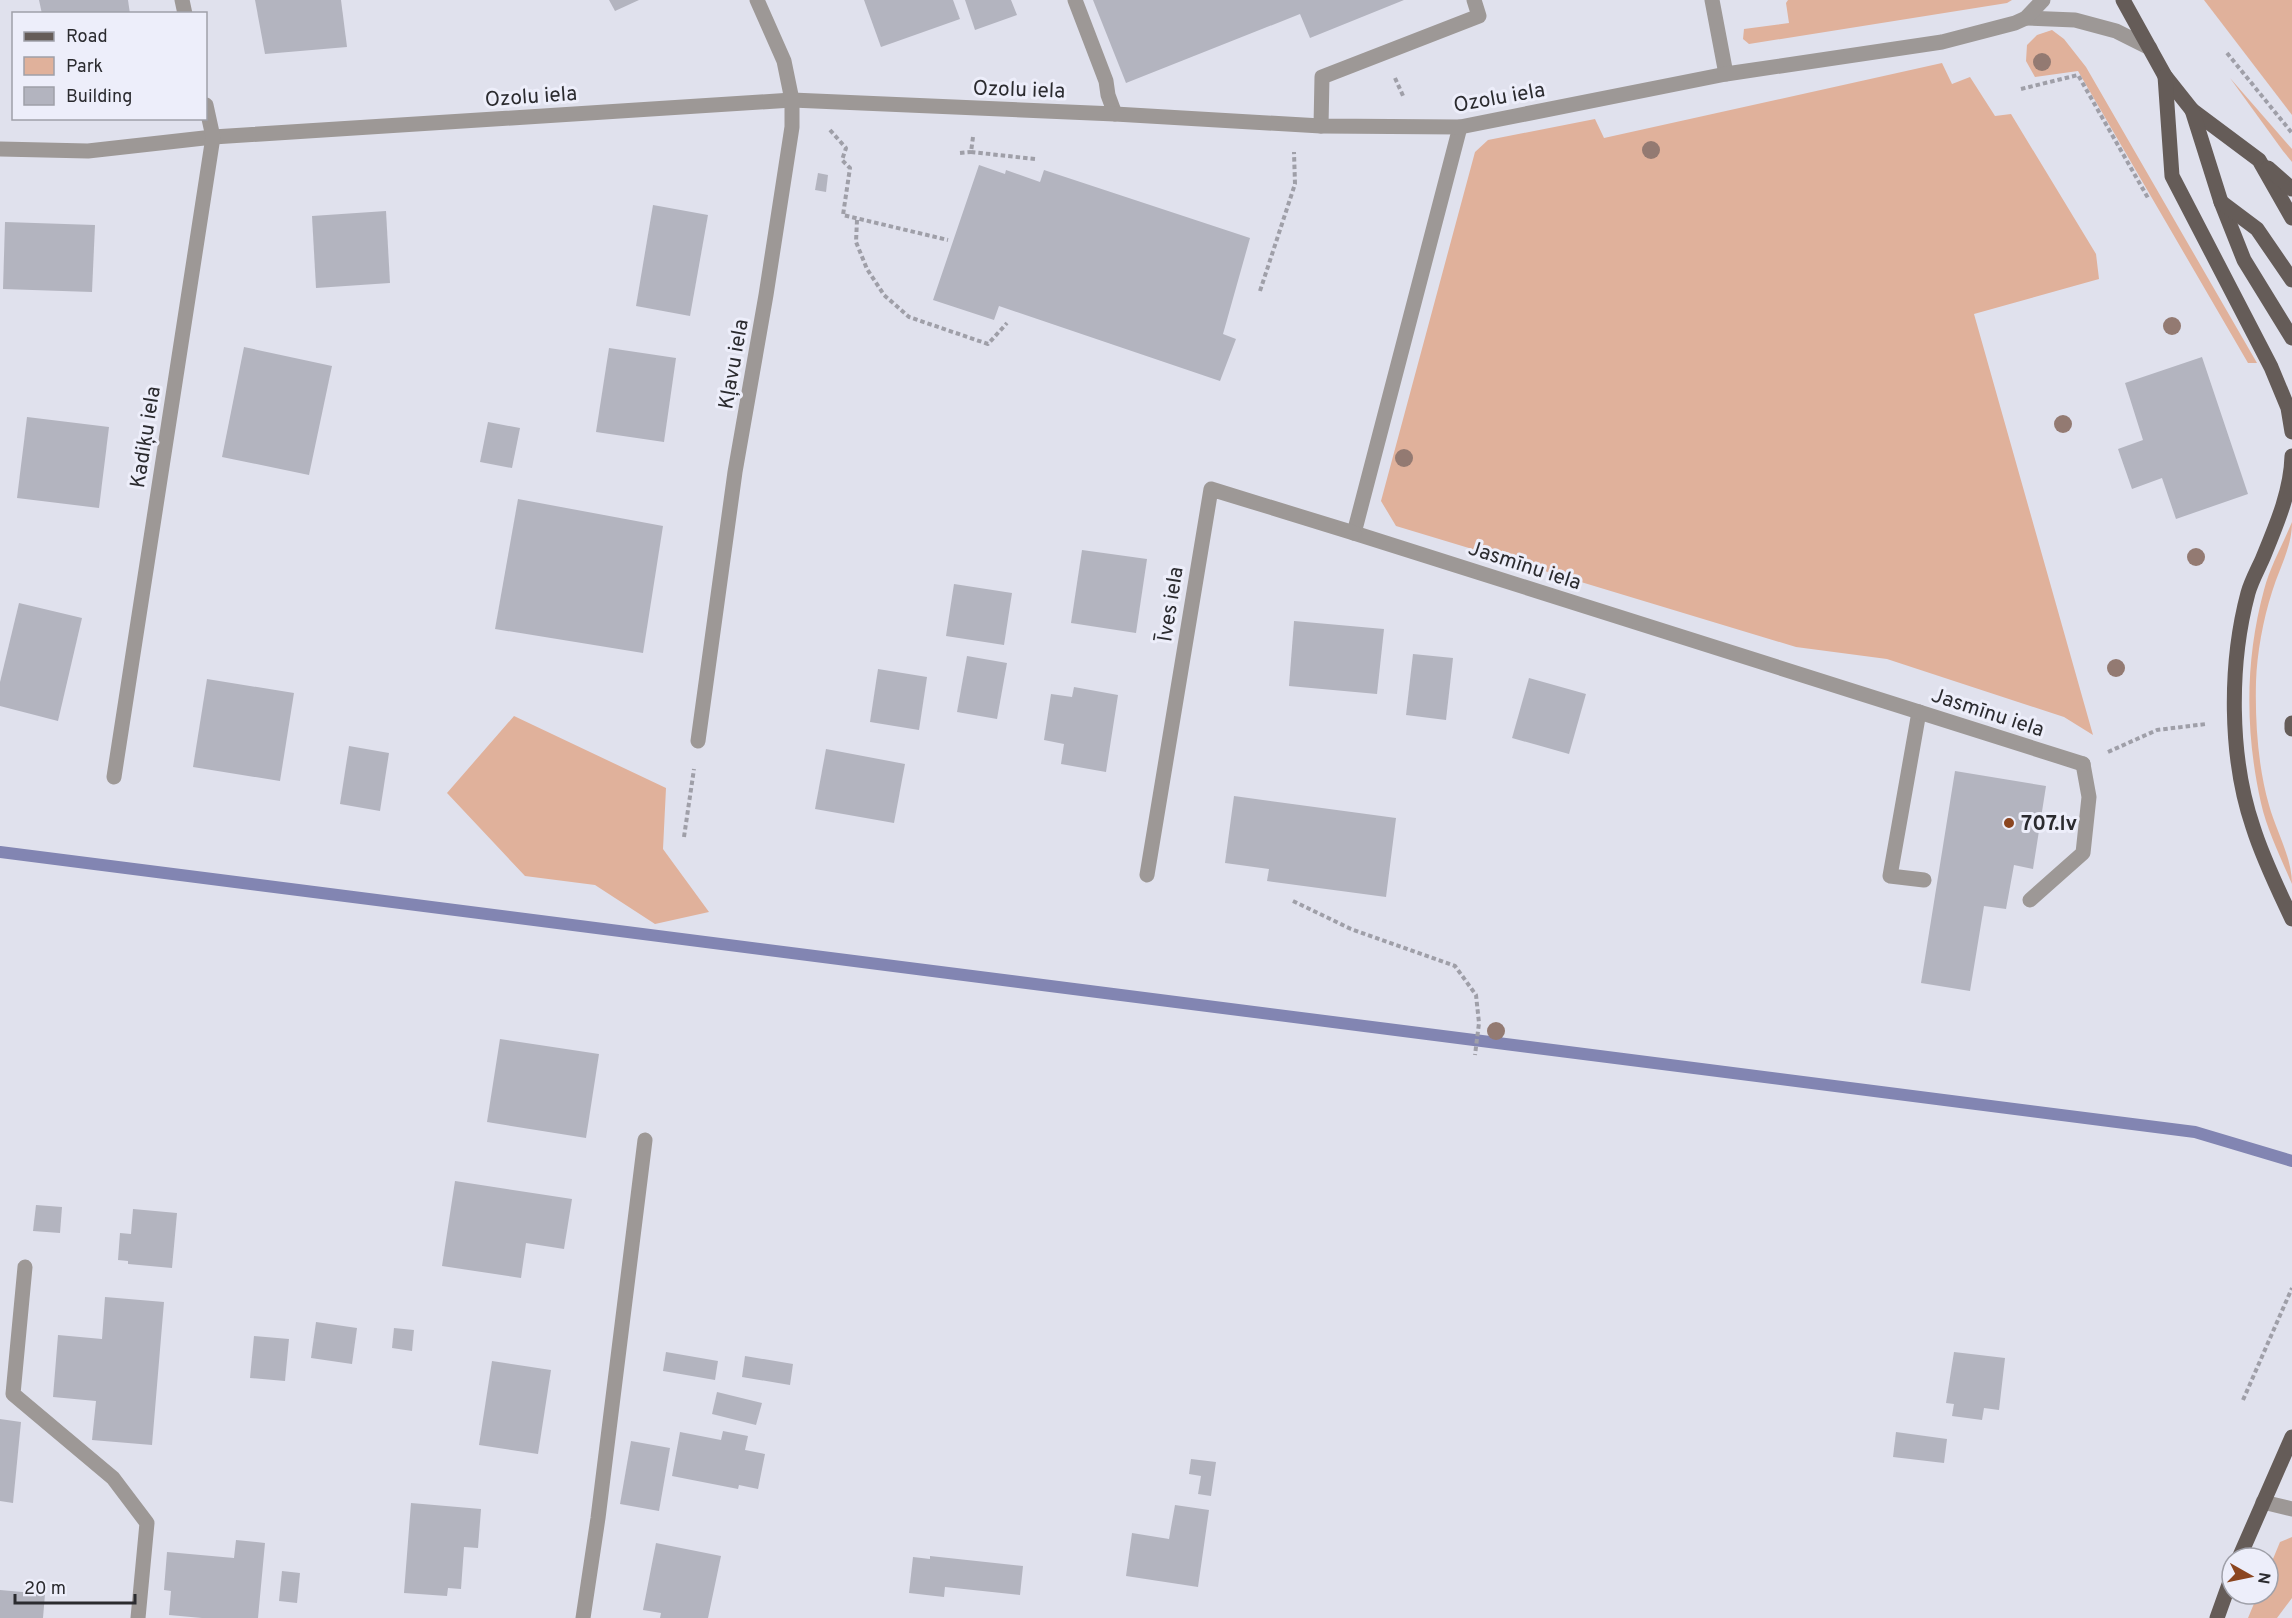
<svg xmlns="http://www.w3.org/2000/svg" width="2292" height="1618" viewBox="0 0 2292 1618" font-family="Overpass,sans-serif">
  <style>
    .green { fill: #e0b19b }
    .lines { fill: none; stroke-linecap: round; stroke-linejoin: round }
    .stream { stroke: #8285b2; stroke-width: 12 }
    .building { fill: #b3b4bf }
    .path { stroke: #9f9fa8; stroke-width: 4; stroke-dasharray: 4.5 3; stroke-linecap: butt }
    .lane { stroke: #9d9896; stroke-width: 15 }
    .street { stroke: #9d9896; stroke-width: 15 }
    .primary { stroke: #655c58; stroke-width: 15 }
    .tree { fill: #937a72 }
    .poi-dot { fill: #8b451f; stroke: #edeefa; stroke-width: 2 }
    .labels { text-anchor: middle; stroke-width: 6; stroke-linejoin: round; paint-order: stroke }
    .street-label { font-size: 21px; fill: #2b2b2f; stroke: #edeefa }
    .poi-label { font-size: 21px; font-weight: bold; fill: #2b2b2f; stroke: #edeefa; text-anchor: start }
  </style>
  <rect width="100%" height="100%" fill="#e0e1ed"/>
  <!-- green -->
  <g class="green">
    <path d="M1788 0H2012L2007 3 1749 44 1743 39 1744 29 1789 23 1786 3Z"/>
    <path d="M2204 0H2292V115Z"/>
    <path d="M2052 30 2064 39 2086 67 2257 363H2248L2078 71 2035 77 2026 61 2027 45 2037 35Z"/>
    <path d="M1942 63 1952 84 1970 77 1995 116 2011 114 2096 254 2099 279 1974 314 2093 735 2064 717 1887 659 1796 647 1396 526 1381 501 1475 152 1488 140 1595 119 1604 138Z"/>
    <path d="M2230 78 2292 149V162L2283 151Z"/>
    <path d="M2292 522C2292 548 2279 568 2272 592 2263 620 2257 653 2256 682 2255 722 2258 767 2269 805 2276 831 2292 857 2292 884 2281 858 2267 830 2261 803 2245 732 2245 660 2264 590 2270 567 2283 544 2292 522Z"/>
    <path d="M514 716 666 788 663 849 709 912 655 924 595 885 525 876 447 793Z"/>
    <path d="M2292 1537V1598L2277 1618H2248L2258 1594H2268V1571L2280 1542Z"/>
  </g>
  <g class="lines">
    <!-- stream -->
    <path class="stream" d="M0 852 2195 1132 2292 1161"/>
  </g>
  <!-- building -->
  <g class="building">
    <path d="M39 0H128L130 14H42Z"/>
    <path d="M255 0H341L347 47 265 54Z"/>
    <path d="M609 0H639L615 11Z"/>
    <path d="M864 0H953L960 19 881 47Z"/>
    <path d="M965 0H1011L1017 15 975 30Z"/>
    <path d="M1093 0H1404L1310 38 1300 14 1126 83Z"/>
    <path d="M979 165 1005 174 1006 170 1040 182 1044 170 1250 238 1223 334 1236 339 1220 381 999 306 994 320 933 300Z"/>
    <path d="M818 173 828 175 826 192 815 190Z"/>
    <path d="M653 205 708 215 690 316 636 306Z"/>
    <path d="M386 211 390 283 316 288 312 216Z"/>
    <path d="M5 222 95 225 92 292 3 289Z"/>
    <path d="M244 347 332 366 309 475 222 457Z"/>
    <path d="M609 348 676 358 664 442 596 432Z"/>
    <path d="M2202 357 2248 494 2176 519 2162 478 2132 489 2118 449 2143 440 2125 383Z"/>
    <path d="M27 417 109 427 99 508 17 498Z"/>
    <path d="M488 422 520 428 512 468 480 462Z"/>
    <path d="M518 499 663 526 643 653 495 629Z"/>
    <path d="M1082 550 1147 559 1136 633 1071 623Z"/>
    <path d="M954 584 1012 593 1004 645 946 636Z"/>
    <path d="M19 603 82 618 58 721 0 706V682Z"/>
    <path d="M1294 621 1384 629 1377 694 1289 686Z"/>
    <path d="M1413 654 1453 658 1446 720 1406 715Z"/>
    <path d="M967 656 1007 663 997 719 957 712Z"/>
    <path d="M878 669 927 677 919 730 870 722Z"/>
    <path d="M1529 678 1586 694 1569 754 1512 738Z"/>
    <path d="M207 679 294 693 280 781 193 767Z"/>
    <path d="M1074 687 1118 695 1106 772 1061 764 1064 744 1044 740 1051 694 1072 697Z"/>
    <path d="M349 746 389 753 380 811 340 804Z"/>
    <path d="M826 749 905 764 894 823 815 809Z"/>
    <path d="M1955 771 2046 786 2033 869 2014 865 2006 909 1984 906 1970 991 1921 983Z"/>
    <path d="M1234 796 1396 818 1386 897 1267 881 1269 869 1225 863Z"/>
    <path d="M500 1039 599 1054 586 1138 487 1122Z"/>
    <path d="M455 1181 572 1199 564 1249 526 1243 521 1278 442 1266Z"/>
    <path d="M36 1205 62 1207 60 1233 33 1231Z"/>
    <path d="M133 1209 177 1213 172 1268 128 1264V1261L118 1260 120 1233 131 1234Z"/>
    <path d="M105 1297 164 1302 152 1445 92 1440 96 1401 53 1397 58 1335 102 1339Z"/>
    <path d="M316 1322 357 1328 352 1364 311 1358Z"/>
    <path d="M394 1328 414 1330 412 1351 392 1348Z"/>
    <path d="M254 1336 289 1339 285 1381 250 1378Z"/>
    <path d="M666 1352 718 1361 715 1380 663 1371Z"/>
    <path d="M1954 1352 2005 1358 1999 1410 1984 1408 1982 1420 1952 1416 1954 1404 1946 1403Z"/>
    <path d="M745 1356 793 1364 790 1385 742 1377Z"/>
    <path d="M492 1361 551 1370 538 1454 479 1445Z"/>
    <path d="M717 1392 762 1403 756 1425 712 1414Z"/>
    <path d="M0 1419 21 1422 13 1503 0 1501Z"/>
    <path d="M723 1431 748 1436 745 1450 765 1454 758 1489 739 1485 738 1489 672 1476 680 1432 721 1440Z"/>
    <path d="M1896 1432 1947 1439 1944 1463 1893 1457Z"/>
    <path d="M631 1441 670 1448 659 1511 620 1504Z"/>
    <path d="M1191 1459 1216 1462 1211 1496 1198 1494 1201 1476 1189 1474Z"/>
    <path d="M411 1503 481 1509 478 1548 464 1547 461 1589 448 1588 447 1596 404 1593Z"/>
    <path d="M1175 1505 1209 1510 1198 1587 1126 1576 1132 1533 1169 1539Z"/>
    <path d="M236 1540 265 1543 258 1618H202L169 1615 171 1591 164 1590 167 1552 234 1558Z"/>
    <path d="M656 1543 721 1556 708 1618H660L661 1613 643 1610Z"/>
    <path d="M930 1556 1023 1566 1020 1595 945 1587 944 1597 909 1593 913 1557 930 1559Z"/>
    <path d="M282 1571 300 1573 297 1603 279 1601Z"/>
    <path d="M0 1590 45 1594 43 1618H0Z"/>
  </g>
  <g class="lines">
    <!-- path -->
    <g class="path">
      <path d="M2227 53 2292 133"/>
      <path d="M1395 78 1404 98"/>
      <path d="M2021 89 2078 75 2148 198"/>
      <path d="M830 130 846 148 842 160 850 168 843 215 948 240"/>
      <path d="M973 137 971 152 1035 159"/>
      <path d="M960 153 971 152"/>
      <path d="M857 220 856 242 867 269 884 295 909 317 988 344 1007 323"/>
      <path d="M1260 291 1295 184 1294 152"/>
      <path d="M2108 752 2157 730 2206 724"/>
      <path d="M684 837 694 769"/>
      <path d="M1293 901 1351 929 1455 966 1476 995 1479 1023 1475 1055"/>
      <path d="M2243 1400 2292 1288"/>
    </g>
    <!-- lane -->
    <g class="lane">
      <path d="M1075 0 1106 81 1108 95 1115 114"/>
      <path d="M1712 0 1726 74"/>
      <path d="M1321 126 1322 77 1479 16 1474 0"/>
      <path d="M1919 712 1890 876 1924 880"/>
      <path d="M2030 900 2083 853 2089 797 2083 764"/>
      <path d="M25 1267 13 1394 113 1478 147 1523 138 1618"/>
    </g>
    <!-- street -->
    <g class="street">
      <path d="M182 0 185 14"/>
      <path d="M2026 18 2075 20 2116 31 2150 48"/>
      <path d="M1460 127 1354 533 2083 764"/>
      <path d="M0 149 88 151 213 137 792 100 1115 114 1321 126 1460 127 1726 74 1942 42 2015 23 2026 18 2043 0"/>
      <path d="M698 741 735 472 766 295 792 127V100L784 61 757 0"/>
      <path d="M114 777 213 137 206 105"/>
      <path d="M1147 875 1211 489 1354 533"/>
      <path d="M2263 1502 2292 1509"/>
      <path d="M583 1618 598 1518 645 1140"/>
    </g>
    <!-- primary -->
    <g class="primary">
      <path d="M2123 0 2165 76 2192 110 2259 160 2292 218"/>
      <path d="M2165 76 2172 176 2271 367 2288 408 2292 432"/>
      <path d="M2192 110 2221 202 2244 260 2292 338"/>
      <path d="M2268 168 2292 189"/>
      <path d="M2221 202 2257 229 2292 280"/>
      <path d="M2292 456C2291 492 2276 526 2262 560 2257 571 2251 582 2248 593 2229 664 2229 757 2253 827 2263 859 2278 889 2292 919"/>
      <path d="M2292 723V729"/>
      <path d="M2239 1558 2292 1437"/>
      <path d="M2217 1618 2232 1576"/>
    </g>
  </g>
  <!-- trees -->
  <g class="tree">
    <circle cx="2042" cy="62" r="9"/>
    <circle cx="1651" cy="150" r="9"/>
    <circle cx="2172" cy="326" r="9"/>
    <circle cx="2063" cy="424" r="9"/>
    <circle cx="1404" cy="458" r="9"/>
    <circle cx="2196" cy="557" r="9"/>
    <circle cx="2116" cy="668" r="9"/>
    <circle cx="1496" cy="1031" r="9"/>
  </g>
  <!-- markers -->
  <circle class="poi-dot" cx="2009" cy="823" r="6"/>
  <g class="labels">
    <!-- street labels -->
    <g class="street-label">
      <text transform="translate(1019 89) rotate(2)" y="7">Ozolu iela</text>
      <text transform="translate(531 96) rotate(-4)" y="7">Ozolu iela</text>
      <text transform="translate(1499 97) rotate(-10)" y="7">Ozolu iela</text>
      <text transform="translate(733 364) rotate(-80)" y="7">Kļavu iela</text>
      <text transform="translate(145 437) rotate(-81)" y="7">Kadiķu iela</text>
      <text transform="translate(1525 565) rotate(18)" y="7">Jasmīnu iela</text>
      <text transform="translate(1170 604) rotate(-81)" y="7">Īves iela</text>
      <text transform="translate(1988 712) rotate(18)" y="7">Jasmīnu iela</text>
    </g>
    <!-- poi labels -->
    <g class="poi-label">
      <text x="2021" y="830">707.lv</text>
    </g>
  </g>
  <!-- legend -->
  <rect x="12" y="12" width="195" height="108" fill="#edeefa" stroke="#9fa0a9" stroke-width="1.5"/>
  <rect x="24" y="32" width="30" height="9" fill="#655c58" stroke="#9fa0a9" stroke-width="1.5"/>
  <text x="66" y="42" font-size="18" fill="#2b2b2f">Road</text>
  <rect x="24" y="57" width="30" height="18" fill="#e0b19b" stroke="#9fa0a9" stroke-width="1.5"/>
  <text x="66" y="72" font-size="18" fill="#2b2b2f">Park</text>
  <rect x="24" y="87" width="30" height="18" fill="#b3b4bf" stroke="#9fa0a9" stroke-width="1.5"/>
  <text x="66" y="102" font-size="18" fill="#2b2b2f">Building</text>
  <!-- north arrow -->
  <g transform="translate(2250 1576) rotate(99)"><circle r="28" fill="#edeefa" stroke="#9fa0a9" stroke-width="1.5"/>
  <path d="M0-4.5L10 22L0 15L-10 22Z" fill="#8b451f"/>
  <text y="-9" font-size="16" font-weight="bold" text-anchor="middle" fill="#2b2b2f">N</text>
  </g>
  <!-- scale -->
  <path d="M15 1594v9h120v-9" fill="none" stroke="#2b2b2f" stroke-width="3"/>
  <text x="24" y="1594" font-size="18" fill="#2b2b2f" stroke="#edeefa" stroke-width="4.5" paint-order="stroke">20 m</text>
</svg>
